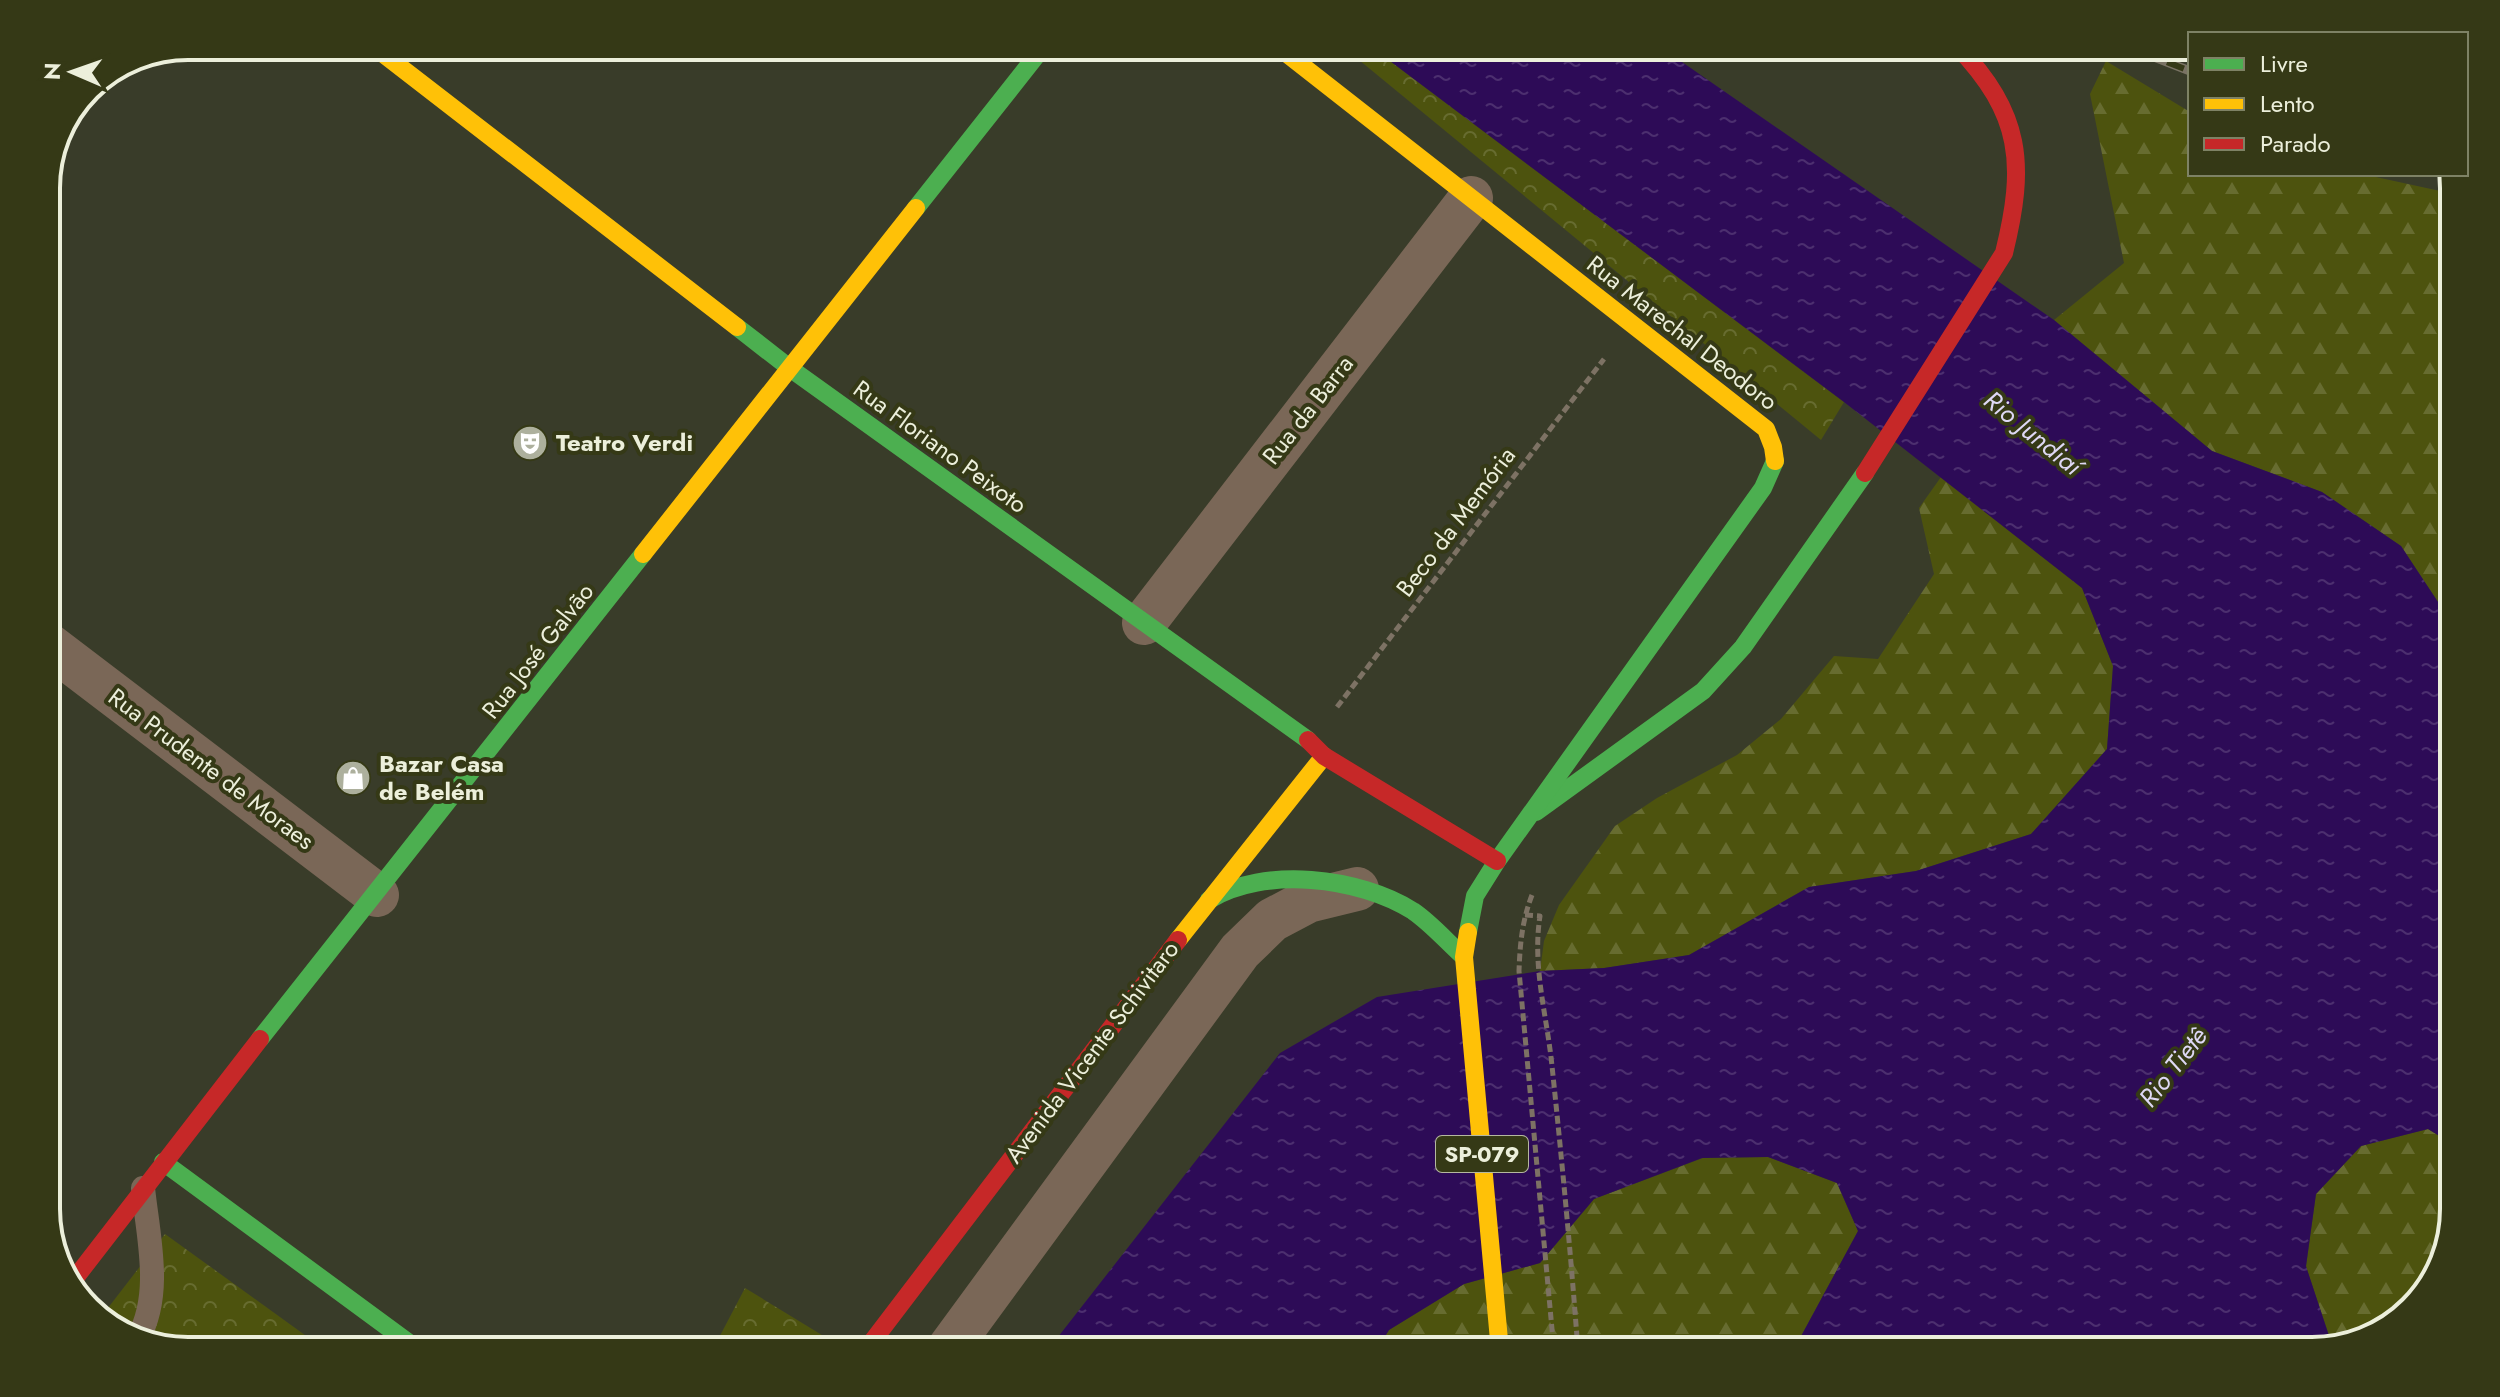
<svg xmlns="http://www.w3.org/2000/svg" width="2500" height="1397" viewBox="0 0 2500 1397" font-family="Jost,sans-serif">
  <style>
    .forest { fill: url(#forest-firs) }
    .park { fill: url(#park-crowns) }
    .water { fill: url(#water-ripples) }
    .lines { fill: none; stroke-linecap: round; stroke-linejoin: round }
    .path { stroke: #7d7264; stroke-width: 5; stroke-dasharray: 8 4; stroke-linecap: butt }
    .lane { stroke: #7a6757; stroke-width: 24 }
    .street { stroke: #7a6757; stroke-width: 44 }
    .fast { stroke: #4caf50; stroke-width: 18 }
    .slow { stroke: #ffc107; stroke-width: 18 }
    .jam { stroke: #c62828; stroke-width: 18 }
    .rail-casing { stroke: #7a7364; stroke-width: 9 }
    .rail { stroke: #353916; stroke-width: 6; stroke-dasharray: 18; stroke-linecap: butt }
    .labels { text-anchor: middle; stroke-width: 8; stroke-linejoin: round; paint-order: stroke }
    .shield { fill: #353916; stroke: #b5b8a0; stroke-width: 2 }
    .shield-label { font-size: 22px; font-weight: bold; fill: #ecefdb }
    .street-label { font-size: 24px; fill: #ecefdb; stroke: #353916 }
    .poi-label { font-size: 24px; font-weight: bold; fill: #ecefdb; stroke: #353916; text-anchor: start }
    .water-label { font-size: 26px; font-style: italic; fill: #ded8f5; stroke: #353916 }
    .rim { fill: none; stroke: #ecefdb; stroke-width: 4 }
  </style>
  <defs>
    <pattern id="forest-firs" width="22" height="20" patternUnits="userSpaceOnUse" patternTransform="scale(2)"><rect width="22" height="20" fill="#4d530e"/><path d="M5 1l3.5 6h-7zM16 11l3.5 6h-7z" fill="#676c30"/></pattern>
    <pattern id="park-crowns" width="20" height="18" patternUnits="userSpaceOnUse" patternTransform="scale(2)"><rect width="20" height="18" fill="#4d530e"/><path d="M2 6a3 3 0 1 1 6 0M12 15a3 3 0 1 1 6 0" fill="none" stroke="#676c30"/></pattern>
    <pattern id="water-ripples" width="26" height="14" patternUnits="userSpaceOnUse" patternTransform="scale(2)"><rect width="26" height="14" fill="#2d0b57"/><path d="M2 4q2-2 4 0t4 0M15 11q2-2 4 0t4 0" fill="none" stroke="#4c2f6f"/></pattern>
  </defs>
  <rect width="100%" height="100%" fill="#393c29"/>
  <!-- forest -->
  <g class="forest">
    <path d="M2106 61 2190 112V174H2362L2454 194V615L2440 605 2401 546 2322 492 2212 451 2054 320 2124 263 2090 94Z"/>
    <path d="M1941 477 2082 588 2113 666 2107 749 2031 834 1916 871 1809 887 1689 955 1604 968 1540 971 1544 941 1559 905 1615 826 1657 798 1737 755 1781 719 1834 656 1878 659 1934 574 1919 508Z"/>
    <path d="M2428 1129 2454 1145V1210L2435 1280 2384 1332 2329 1347V1335L2306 1267 2316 1194 2361 1146Z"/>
    <path d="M1768 1157 1837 1183 1858 1231 1793 1351H1376L1389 1330 1464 1284 1540 1263 1594 1199 1703 1158Z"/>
  </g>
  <!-- park -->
  <g class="park">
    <path d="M1342 46H1370L1844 402 1821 440Z"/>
    <path d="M165 1234 327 1351H188L117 1332 101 1317Z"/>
    <path d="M745 1288 835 1343 829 1351H712Z"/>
  </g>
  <!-- water -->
  <path class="water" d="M1370 46H1659L2054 320 2212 451 2322 492 2401 546 2440 605 2454 615V1145L2428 1129 2361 1146 2316 1194 2306 1266 2329 1336V1347L2313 1351H1793L1858 1231 1837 1183 1768 1157 1702 1158 1594 1199 1540 1263 1464 1284 1389 1330 1376 1351H1047L1280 1053 1377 997 1540 971 1604 968 1689 955 1809 887 1916 871 2031 834 2107 749 2113 666 2082 588 1844 402Z"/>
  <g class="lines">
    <!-- path -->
    <g class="path">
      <path d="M1337 707 1604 359"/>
      <path d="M1532 895C1522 921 1520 944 1519 971L1554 1351"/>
      <path d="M1525 915 1540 916C1532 967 1547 1016 1552 1066 1562 1161 1571 1256 1578 1351"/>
    </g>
    <!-- lane -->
    <path class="lane" d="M138 1338C163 1294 148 1236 143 1188"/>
    <!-- street -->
    <g class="street">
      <path d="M1144 623 1471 198"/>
      <path d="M46 643 377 895"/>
      <path d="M947 1351 1240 951 1272 920 1308 901 1357 889"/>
    </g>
    <!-- fast -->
    <g class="fast">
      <path d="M916 208 1044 46"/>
      <path d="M737 327 791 369 1308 740"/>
      <path d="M1536 812 1703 691 1743 647 1865 473"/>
      <path d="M1209 900C1264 866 1359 877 1413 911 1432 924 1447 942 1464 957"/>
      <path d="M1468 932 1475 896 1497 861 1763 488 1775 461"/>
      <path d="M260 1039 643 554"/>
      <path d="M163 1162 420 1351"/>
    </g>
    <!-- slow -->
    <g class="slow">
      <path d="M373 46 737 327"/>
      <path d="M1277 46 1766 429 1773 447 1775 461"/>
      <path d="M643 554 916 208"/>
      <path d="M1468 932 1464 957 1500 1351"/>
      <path d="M1178 940 1324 756"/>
    </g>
    <!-- jam -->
    <g class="jam">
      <path d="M1865 473 2004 253C2026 164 2022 114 1957 46"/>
      <path d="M1308 740 1324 756 1497 861"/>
      <path d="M69 1286 260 1039"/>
      <path d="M865 1351 1178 940"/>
    </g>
    <defs>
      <path id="rail" d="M2135 46 2154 57 2190 71"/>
    </defs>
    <!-- rail casing -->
    <use href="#rail" class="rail-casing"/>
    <!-- rail -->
    <use href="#rail" class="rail"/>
  </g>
  <!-- icons -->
  <defs>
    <symbol id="theatre-disc" viewBox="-11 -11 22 22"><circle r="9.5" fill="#adb09d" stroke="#353916"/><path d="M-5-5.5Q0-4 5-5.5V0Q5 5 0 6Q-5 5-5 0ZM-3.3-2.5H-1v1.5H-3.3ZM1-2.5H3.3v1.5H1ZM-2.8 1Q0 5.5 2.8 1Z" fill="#fff"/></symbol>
    <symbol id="shop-disc" viewBox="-11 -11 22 22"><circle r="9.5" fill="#adb09d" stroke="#353916"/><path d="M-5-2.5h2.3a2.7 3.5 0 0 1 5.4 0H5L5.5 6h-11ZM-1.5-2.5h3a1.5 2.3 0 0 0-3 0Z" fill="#fff"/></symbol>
  </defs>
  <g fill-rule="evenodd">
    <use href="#theatre-disc" x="510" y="423" width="40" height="40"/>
    <use href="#shop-disc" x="333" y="758" width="40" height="40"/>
  </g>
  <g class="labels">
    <!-- shield labels -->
    <rect class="shield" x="1436" y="1136" width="92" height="36" rx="6"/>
    <g class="shield-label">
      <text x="1482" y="1162">SP-079</text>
    </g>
    <!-- street labels -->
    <g class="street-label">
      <text transform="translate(1682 333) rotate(38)" y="8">Rua Marechal Deodoro</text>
      <text transform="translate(1308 410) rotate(-52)" y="8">Rua da Barra</text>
      <text transform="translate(940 447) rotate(36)" y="8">Rua Floriano Peixoto</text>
      <text transform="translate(1456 522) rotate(-53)" y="8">Beco da Memória</text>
      <text transform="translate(538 651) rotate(-52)" y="8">Rua José Galvão</text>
      <text transform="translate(211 769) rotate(37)" y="8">Rua Prudente de Moraes</text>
      <text transform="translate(1092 1052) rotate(-53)" y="8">Avenida Vicente Schivitaro</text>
    </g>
    <!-- poi labels -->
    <g class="poi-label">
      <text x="556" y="451">Teatro Verdi</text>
      <text x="379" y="772">Bazar Casa<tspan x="379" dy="28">de Belém</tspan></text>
    </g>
    <!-- water labels -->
    <g class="water-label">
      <text transform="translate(2033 433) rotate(39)" y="9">Rio Jundiaí</text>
      <text transform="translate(2173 1067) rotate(-52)" y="9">Rio Tietê</text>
    </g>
  </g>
  <!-- crop -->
  <path d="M0 0H2500V1397H0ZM188 60H2312A128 128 0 0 1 2440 188V1209A128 128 0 0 1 2312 1337H188A128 128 0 0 1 60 1209V188A128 128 0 0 1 188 60Z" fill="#353916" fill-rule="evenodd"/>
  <path class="rim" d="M188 60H2312A128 128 0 0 1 2440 188V1209A128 128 0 0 1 2312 1337H188A128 128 0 0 1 60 1209V188A128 128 0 0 1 188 60Z"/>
  <!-- legend -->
  <rect x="2188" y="32" width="280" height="144" fill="#353916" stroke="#7e8265" stroke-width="2"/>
  <rect x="2204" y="58" width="40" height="12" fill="#4caf50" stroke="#7e8265" stroke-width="2"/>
  <text x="2260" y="72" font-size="24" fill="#ecefdb">Livre</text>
  <rect x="2204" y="98" width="40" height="12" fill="#ffc107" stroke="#7e8265" stroke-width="2"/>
  <text x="2260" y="112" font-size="24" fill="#ecefdb">Lento</text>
  <rect x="2204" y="138" width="40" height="12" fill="#c62828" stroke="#7e8265" stroke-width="2"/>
  <text x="2260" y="152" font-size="24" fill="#ecefdb">Parado</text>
  <!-- north arrow -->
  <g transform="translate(72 72) rotate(272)" stroke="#353916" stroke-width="6" paint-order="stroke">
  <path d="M0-6L14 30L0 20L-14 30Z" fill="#ecefdb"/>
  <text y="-12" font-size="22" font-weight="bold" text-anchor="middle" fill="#ecefdb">N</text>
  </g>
</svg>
